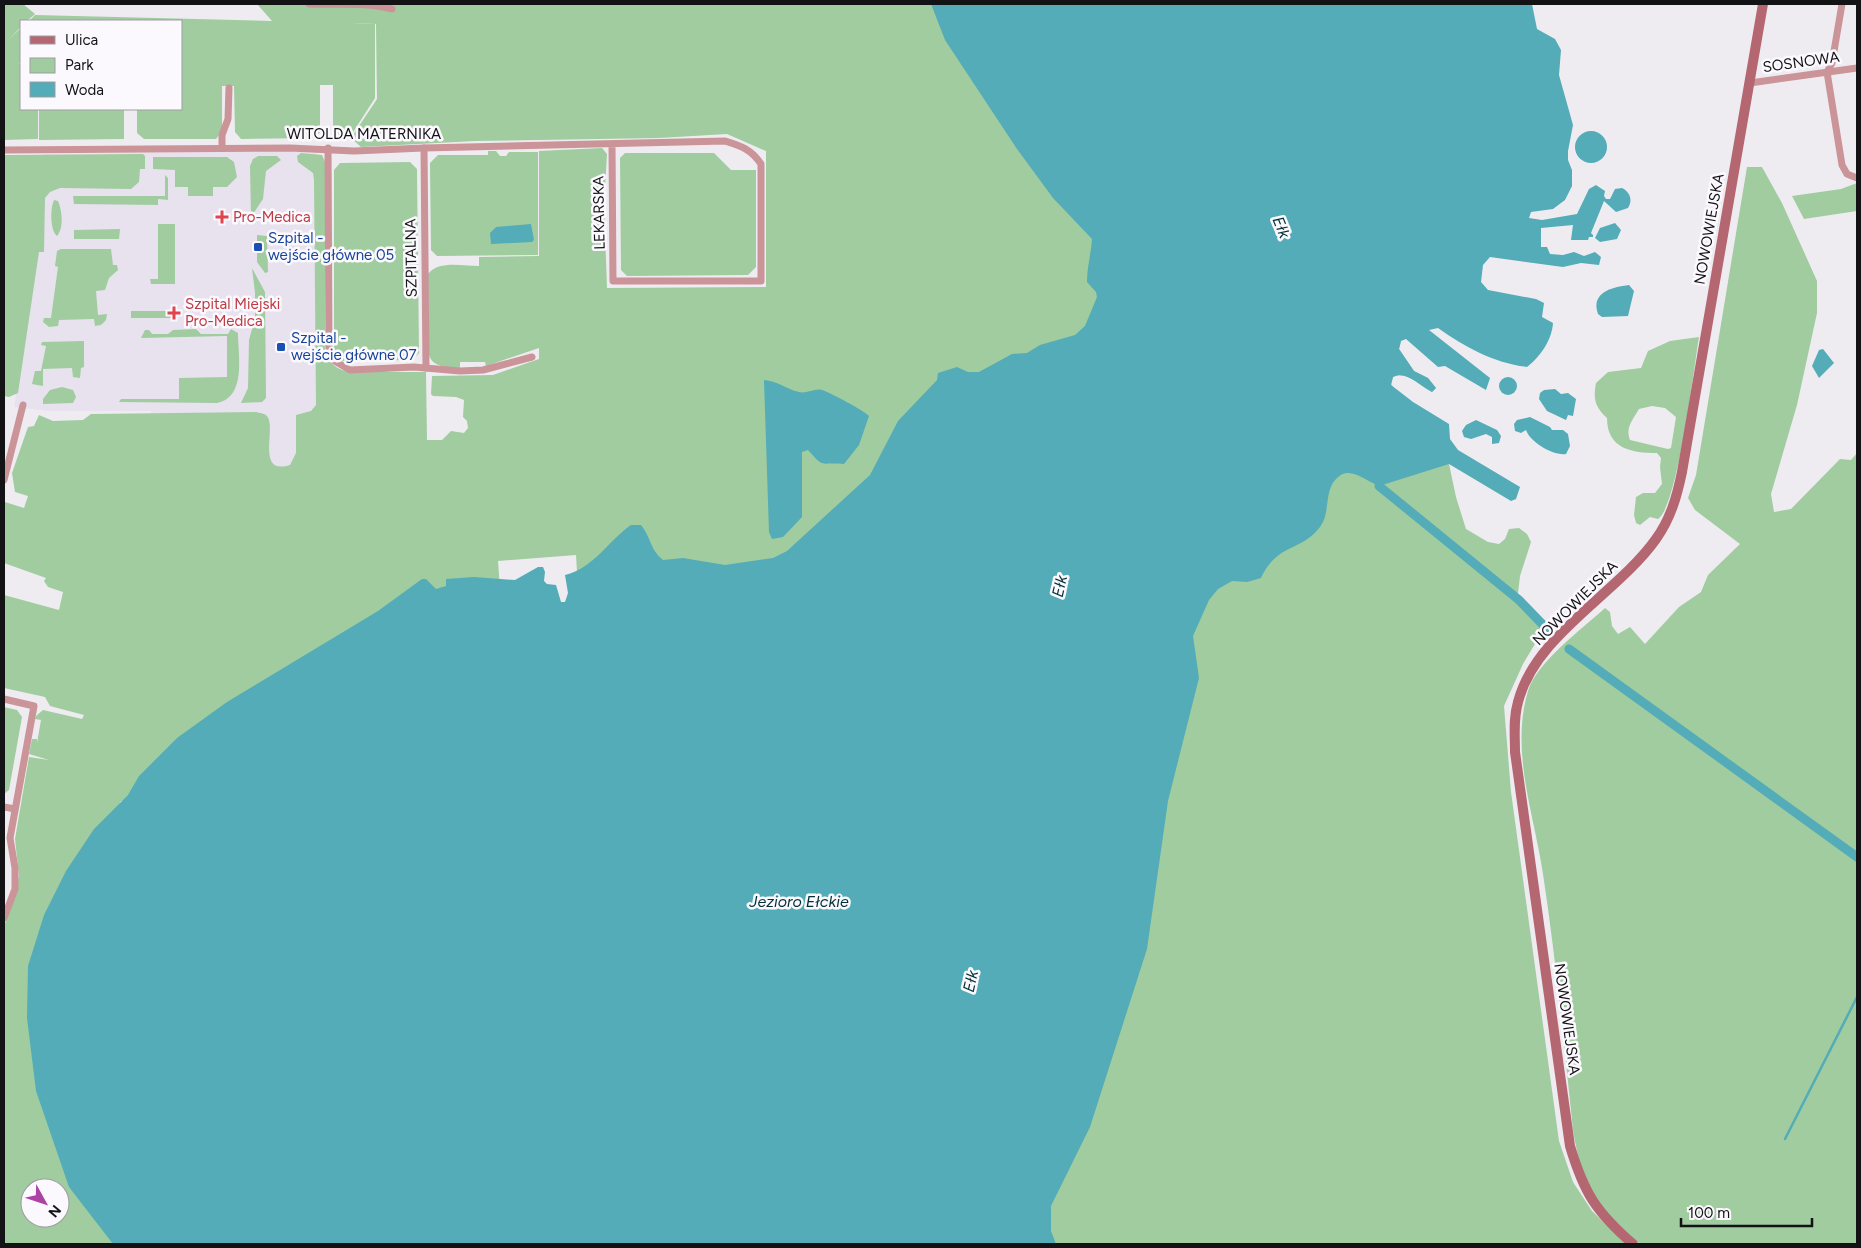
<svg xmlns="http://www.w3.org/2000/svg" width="1861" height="1248" viewBox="0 0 1861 1248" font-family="Figtree,sans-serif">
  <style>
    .built { fill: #e8e2ef }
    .green { fill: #a0cca0; fill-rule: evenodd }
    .water { fill: #53acb7 }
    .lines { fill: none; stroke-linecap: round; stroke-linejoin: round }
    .stream { stroke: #53acb7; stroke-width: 2.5 }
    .canal { stroke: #53acb7; stroke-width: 9 }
    .street { stroke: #ca9499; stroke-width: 7 }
    .secondary { stroke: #b56771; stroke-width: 10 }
    .health-dot { fill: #e0444e; stroke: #fbf9fe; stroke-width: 2 }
    .transit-dot { fill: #1a4fb4; stroke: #fbf9fe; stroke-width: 2 }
    .labels { text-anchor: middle; stroke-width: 5; stroke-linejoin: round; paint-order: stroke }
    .street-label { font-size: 15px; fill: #131214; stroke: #fbf9fe }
    .health-label { font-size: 15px; fill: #be3a42; stroke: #fbf9fe; text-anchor: start }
    .transit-label { font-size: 15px; fill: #164399; stroke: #fbf9fe; text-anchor: start }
    .water-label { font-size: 16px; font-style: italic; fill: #033035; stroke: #fbf9fe }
  </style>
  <rect width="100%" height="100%" fill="#eeecf1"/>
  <!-- built -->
  <path class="built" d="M266 151 317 152 320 487 152 491 151 411H49L14 407 43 220 44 154Z"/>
  <!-- green -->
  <g class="green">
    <path d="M4 4H23L35 14 27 21H21V27L8 40 21 28V63H18L21 64V109H38V139L4 140Z"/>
    <path d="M257 4H998L1193 239 850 563 577 572 576 555 498 561 500 588 120 802 151 1244H4V927L19 876 15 839 29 757 49 760 59 749 49 760 29 754 32 739H37V743L41 720 35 719 36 716 43 710 82 719 84 715 50 706 45 697 4 688V595L59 610 63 592 48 587 44 581 46 578 4 563 5 502 24 508 28 496 15 492 12 473 28 427 34 426 39 415 53 421 83 420 91 414 256 412C259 413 264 413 267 416 277 427 255 476 290 465L296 453V415L311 411 316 405 314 180 313 173 298 162 297 156 301 153 322 155 326 164 325 351C330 364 336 369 349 372H426L427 440H442L451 431 464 433 468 428 467 421 463 417 464 400 456 397 433 396 431 394 432 376 493 375 539 359V348L486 366 485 362H460V368C448 367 433 368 429 355L428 274C438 260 464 266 479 266V257L539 256V151L602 148 607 154 604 204 607 288 766 287V151L727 134 659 138 475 141 361 147 351 138 377 99 376 24 330 22 375 24V98L350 137 340 138 333 131V85H320V132L314 138 241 139 235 132 234 86H222V131L216 139H144L137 133V109H181V21H29L35 15 272 21ZM30 1188H60V1218H30Z"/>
    <path d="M39 109H124V139L39 140Z"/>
    <path d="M488 151H496L500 156H506L509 152H538V255L437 256 431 250 430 163 438 155H488Z"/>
    <path d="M625 153H714L731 170H756V267L748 275 627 276 621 270 620 158Z"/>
    <path d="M143 154 145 156V169H140L139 182 131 189 60 188 50 192 45 198 44 252H39L18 393 9 397 4 396V155Z"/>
    <path d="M258 156H277L281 160 266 171 263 199 251 217 250 166 253 159Z"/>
    <path d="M153 157H227L234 162 237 177 227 187H213V196H188V187H175V170L153 169Z"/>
    <path d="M410 162 417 169 419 353 412 360 341 361 334 354V170L340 163Z"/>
    <path d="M1747 167H1762L1782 203 1817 281V313L1797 405 1771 494 1774 512 1791 509 1840 459 1851 460 1857 453V1244H1640C1596 1205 1583 1190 1573 1130 1564 1045 1556 959 1543 874 1534 814 1510 751 1528 691 1536 663 1583 628 1605 608L1610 612 1612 626 1618 634 1630 627 1645 644 1679 607 1701 592 1708 575 1740 544 1695 510 1688 498 1696 475Z"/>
    <path d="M165 175 168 178V200L158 199V205L74 204 73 196H165Z"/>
    <path d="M1857 183V211L1804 219 1792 196 1841 189Z"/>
    <path d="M54 200 58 201C62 210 64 228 57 236 50 231 50 208 54 200Z"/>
    <path d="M158 224H175V284H151L150 279H158Z"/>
    <path d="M120 229 119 239H74V230Z"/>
    <path d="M257 235 267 236 268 272 265 273 257 262Z"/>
    <path d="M61 249H111L113 265H117L118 270 109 278 105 290 96 291 98 315 107 314 106 320 101 325 95 326 94 319 59 320 58 326 49 327 43 322 44 318H51L58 267 55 266 57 251Z"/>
    <path d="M252 268 265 292 266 398 262 402 241 403 248 388 249 340 255 318V293Z"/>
    <rect x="131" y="311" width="43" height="7"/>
    <path d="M196 329 201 334H228L231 329 238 333C238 355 247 397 217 403L119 402 121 399H179V378L227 377V336L141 338 145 330H149L152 334H168L173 330Z"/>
    <path d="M1699 337C1694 367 1678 506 1658 519L1650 517 1640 525 1636 523 1634 515 1636 497 1643 493H1655L1662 484 1660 467 1661 458 1657 453C1632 453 1607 449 1607 418 1595 407 1593 399 1596 383L1608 372 1641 368 1648 351 1670 341ZM1652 406 1665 408 1676 417 1671 448 1668 449 1630 440C1625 427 1633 420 1639 409Z"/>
    <path d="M84 341V367L81 368 80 378 73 377 72 368 43 369V386L32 384 35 371H41L46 346 41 345 42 342Z"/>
    <path d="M1401 341 1399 349 1414 371 1428 378 1436 388 1432 392C1419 386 1407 370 1393 377L1391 384 1449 464 1456 497 1466 529 1488 542 1499 544 1505 539 1509 529 1519 528 1527 534 1531 542 1520 576 1517 602 1544 629 1523 664 1504 706 1511 792 1559 1141 1573 1182 1592 1211 1626 1244H1032L1131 695Z"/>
    <path d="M62 387 73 390 76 397 73 403 43 404V399L50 390Z"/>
    <path d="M4 707 17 710 22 717 9 790 4 794Z"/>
  </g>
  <!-- water -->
  <g class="water">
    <path d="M931 4H1532L1537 29 1555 39 1561 50 1559 75 1573 125 1568 151V160L1572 170V186L1565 200 1553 209 1531 212 1529 218 1542 220 1577 214 1589 189 1596 185 1605 191 1604 196 1606 199H1610L1615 189 1622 188C1630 192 1633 200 1628 208L1616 212 1604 201 1591 233 1593 235V237H1589L1588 240H1571L1573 225 1541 228V247H1547L1550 254 1563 255 1574 252 1584 256 1595 252 1601 257 1599 265 1581 263 1563 267 1490 257 1483 265 1481 282 1488 290 1536 299 1544 303 1542 317 1553 323C1552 340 1540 357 1527 367 1494 363 1465 347 1438 328L1429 330 1490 378 1486 390 1445 366 1438 367 1406 339 1401 341 1399 349 1414 371 1428 378 1436 388 1432 392C1420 386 1406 370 1393 377L1391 385 1413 402 1449 424 1450 439 1458 450 1520 487 1516 499 1511 501 1449 464 1379 486C1368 482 1352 468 1341 475 1322 487 1332 511 1320 527 1301 552 1277 543 1261 578L1247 582 1232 581 1218 589 1209 600 1193 636 1199 678 1168 801 1147 949 1090 1127 1051 1206V1231L1056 1244H113L69 1187 36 1091 27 1018 28 966 44 915 66 871 94 829 128 795 139 776 177 738 227 702 378 611 422 579H426L436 589 446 586V579L474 577 515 580 538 567H543L545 572 544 581 547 584 556 585 561 602H565L568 593 565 575C594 568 608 541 631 525H641C652 539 649 548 663 560L683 558 725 565 773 558 787 551 870 475 898 421 937 380 938 373 957 367 968 372H979L1012 354 1027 353 1040 345 1075 335 1085 326 1097 297 1096 292 1087 282C1087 267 1091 254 1092 239L1053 198 1017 149 945 40Z"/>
    <circle cx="1591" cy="147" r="16"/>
    <path d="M1615 223 1621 230 1617 239 1600 242 1595 238 1600 228Z"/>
    <path d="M531 224 534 240 532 242 491 244 490 233 496 227Z"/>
    <path d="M1629 285 1634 291 1628 316 1602 317 1598 314C1590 292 1613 287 1629 285Z"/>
    <path d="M1823 349 1834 363 1819 378 1812 366 1819 350Z"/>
    <circle cx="1508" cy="386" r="9"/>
    <path d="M764 380C778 381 786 389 799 392 806 394 815 388 822 390 829 392 865 411 869 416L859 445 844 464C819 462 825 469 808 450L802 452V517L783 537 772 539 769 532Z"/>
    <path d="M1555 389 1561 394 1568 393 1576 399 1573 416 1568 415 1566 420 1547 411 1539 399 1540 393 1544 390Z"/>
    <path d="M1530 417 1550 427 1552 430H1563L1568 434 1570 446 1566 454C1553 456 1530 442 1526 430L1521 433 1515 431 1514 424 1517 420Z"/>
    <path d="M1476 420 1497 430 1501 436 1499 443 1492 444V437L1486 434 1471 439 1464 437 1462 431 1466 425Z"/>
  </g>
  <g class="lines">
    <!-- stream -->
    <path class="stream" d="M1785 1139 1857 997"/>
    <!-- canal -->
    <g class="canal">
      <path d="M1379 486 1519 600 1550 632"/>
      <path d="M1569 649 1857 857"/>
    </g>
    <!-- street -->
    <g class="street">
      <path d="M309 4C336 5 367 2 392 9"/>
      <path d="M1842 4 1832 63 1827 72 1842 165 1847 174 1857 178"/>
      <path d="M1750 83 1857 68"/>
      <path d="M222 148V135L228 119 229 88"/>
      <path d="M328 148 329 352 333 360 350 370 414 367 460 371 483 370 532 357"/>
      <path d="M424 148 426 368"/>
      <path d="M4 150 290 148 354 151 424 148 725 141C741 146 751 149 761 164V281H613L612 144"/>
      <path d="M4 480 23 405"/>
      <path d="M4 699 34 706 10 838 15 868V889L4 918"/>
      <path d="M4 807 15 809"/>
    </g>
    <!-- secondary -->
    <path class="secondary" d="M1633 1244C1596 1212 1584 1193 1570 1146L1515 752C1515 735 1513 719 1518 702 1535 635 1617 594 1656 539 1671 518 1677 496 1682 472L1763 4"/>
  </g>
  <!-- markers -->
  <g class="health-dot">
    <path d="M219.5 209.5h5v5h5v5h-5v5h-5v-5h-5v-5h5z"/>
    <path d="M171.5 305.5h5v5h5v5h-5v5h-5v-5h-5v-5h5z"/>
  </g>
  <g class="transit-dot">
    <rect x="253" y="242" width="10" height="10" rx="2.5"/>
    <rect x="276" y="342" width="10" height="10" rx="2.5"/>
  </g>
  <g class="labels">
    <!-- street labels -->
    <g class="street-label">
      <text transform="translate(1801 62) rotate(-8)" y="5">SOSNOWA</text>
      <text x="364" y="139">WITOLDA MATERNIKA</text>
      <text transform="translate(599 213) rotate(-91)" y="5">LEKARSKA</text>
      <text transform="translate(1709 229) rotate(-80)" y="5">NOWOWIEJSKA</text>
      <text transform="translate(411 258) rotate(-91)" y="5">SZPITALNA</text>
      <text transform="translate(1575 603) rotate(-45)" y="5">NOWOWIEJSKA</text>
      <text transform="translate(1567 1019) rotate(82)" y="5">NOWOWIEJSKA</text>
    </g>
    <!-- health labels -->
    <g class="health-label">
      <text x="233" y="222">Pro-Medica</text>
      <text x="185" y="309">Szpital Miejski<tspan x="185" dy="17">Pro-Medica</tspan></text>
    </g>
    <!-- transit labels -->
    <g class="transit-label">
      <text x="268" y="243">Szpital -<tspan x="268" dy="17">wejście główne 05</tspan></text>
      <text x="291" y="343">Szpital -<tspan x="291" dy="17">wejście główne 07</tspan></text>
    </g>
    <!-- water labels -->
    <g class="water-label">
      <text transform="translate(1282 227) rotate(68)" y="6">Ełk</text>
      <text transform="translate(1059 586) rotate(-77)" y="6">Ełk</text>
      <text x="799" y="907">Jezioro Ełckie</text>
      <text transform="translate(970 981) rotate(-77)" y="6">Ełk</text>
    </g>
  </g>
  <!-- border -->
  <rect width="1861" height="1248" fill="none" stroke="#131214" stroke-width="10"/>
  <!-- legend -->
  <rect x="20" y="20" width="162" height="90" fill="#fbf9fe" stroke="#9e9da0"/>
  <rect x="30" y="36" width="25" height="8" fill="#b56771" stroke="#9e9da0"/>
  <text x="65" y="45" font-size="15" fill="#131214">Ulica</text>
  <rect x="30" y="58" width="25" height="15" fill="#a0cca0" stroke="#9e9da0"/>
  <text x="65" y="70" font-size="15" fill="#131214">Park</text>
  <rect x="30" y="82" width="25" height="15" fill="#53acb7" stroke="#9e9da0"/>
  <text x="65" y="95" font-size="15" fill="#131214">Woda</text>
  <!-- north arrow -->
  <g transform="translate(45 1203) rotate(130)"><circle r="24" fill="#fbf9fe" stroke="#9e9da0"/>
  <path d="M0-4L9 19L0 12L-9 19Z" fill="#ac42a3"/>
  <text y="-8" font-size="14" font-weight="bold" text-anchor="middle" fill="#131214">N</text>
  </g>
  <!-- scale -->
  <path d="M1681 1218v8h131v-8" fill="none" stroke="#131214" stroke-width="2.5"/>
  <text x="1688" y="1218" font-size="15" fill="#131214" stroke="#fbf9fe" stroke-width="4" paint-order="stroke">100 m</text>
</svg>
